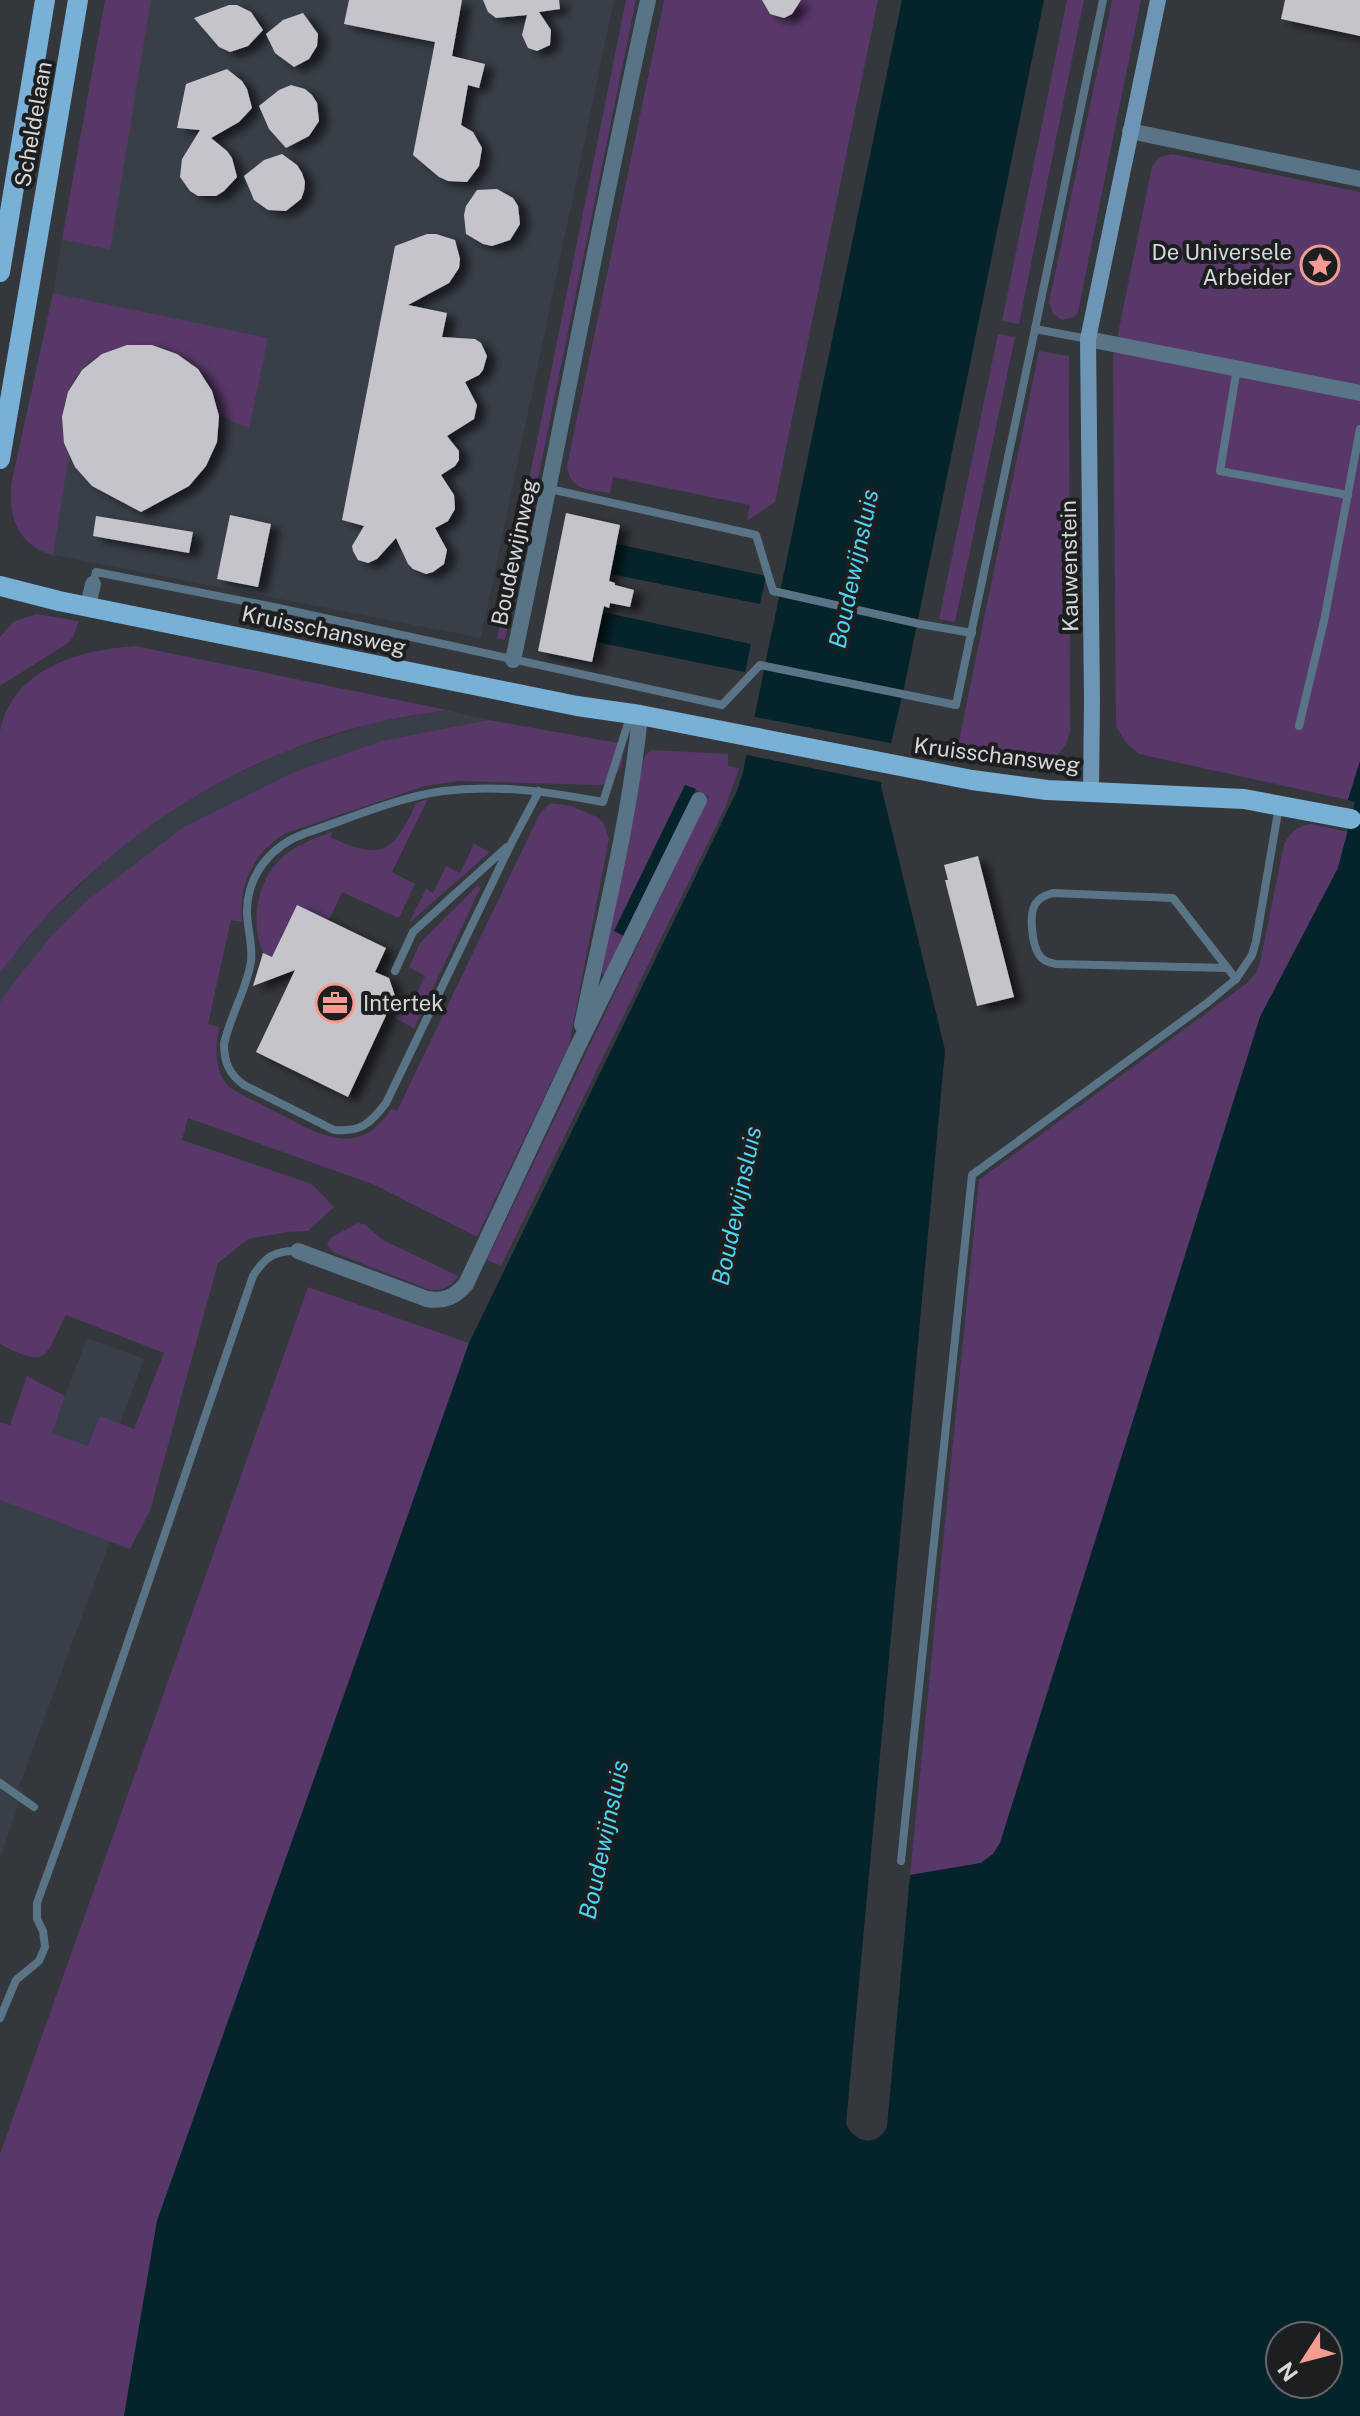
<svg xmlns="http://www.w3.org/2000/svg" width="1360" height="2416" viewBox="0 0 1360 2416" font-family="'Public Sans',sans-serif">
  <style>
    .built { fill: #393f49 }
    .green { fill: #583769 }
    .water { fill: #04232a; fill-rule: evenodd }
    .pier { fill: #34373b }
    .building { fill: #c5c4cb; filter: url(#shadow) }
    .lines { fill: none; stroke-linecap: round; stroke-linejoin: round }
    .lane { stroke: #5a7487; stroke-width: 8 }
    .street { stroke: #5a7487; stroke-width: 16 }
    .secondary { stroke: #6c96b4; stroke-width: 16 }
    .primary { stroke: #79b0d6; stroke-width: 20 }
    .labels { text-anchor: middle; stroke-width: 8; stroke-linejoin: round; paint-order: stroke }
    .street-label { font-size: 22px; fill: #d6d7da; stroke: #1d1e20 }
    .poi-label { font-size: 22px; fill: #d6d7da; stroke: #1d1e20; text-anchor: end }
    .water-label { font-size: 24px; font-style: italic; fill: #4bd6f5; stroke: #1d1e20 }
  </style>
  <defs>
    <filter id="shadow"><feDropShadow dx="9" dy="5" stdDeviation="4" flood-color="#0009"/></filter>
  </defs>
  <rect width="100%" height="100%" fill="#34373b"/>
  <!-- built -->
  <g class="built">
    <path d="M105 0H614L481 638 53 555 38 551 19 530 13 519 11 507V485L53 293Z"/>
    <path d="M447 710 488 720 381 741 294 772 185 826 85 902 52 935 0 1002V973L40 923 111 855 172 810 230 777 286 751 374 723Z"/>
    <path d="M87 1338 144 1359 120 1424 100 1417 88 1447 51 1433Z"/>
    <path d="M0 1500 110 1541 18 1789 23 1791 0 1859Z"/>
  </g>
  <!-- green -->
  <g class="green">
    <path d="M105 0H151L110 250 62 239Z"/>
    <path d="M626 0H636L505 640 497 638Z"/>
    <path d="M664 0H878L775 502 747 521 750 505 613 477 610 493C589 490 570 491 567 466Z"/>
    <path d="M1067 0H1084L1019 324 1002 321Z"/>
    <path d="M1112 0H1141L1078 312 1074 317 1062 320 1053 314 1049 302Z"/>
    <path d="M1172 154 1360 192V761L1348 800 1139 754 1126 743 1116 726 1113 358 1152 166 1160 157Z"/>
    <path d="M53 293 268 338 249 428 219 416C217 409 216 400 213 393 204 370 177 347 152 345 145 345 135 348 128 350 120 351 111 351 104 354 67 367 54 421 69 454L53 555C17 544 10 520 11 485Z"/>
    <path d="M998 334 1015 337 955 622 939 619Z"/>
    <path d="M1039 351 1069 356 1070 732C1058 784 994 764 955 760Z"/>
    <path d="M36 614 79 621 73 637 68 643 0 686V637L13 622Z"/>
    <path d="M135 646 447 710C423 714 399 717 375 723 245 754 134 824 42 921 27 937 14 956 0 973V731C13 668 79 650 135 646Z"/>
    <path d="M488 720 619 743C628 761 619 778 601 785L459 781 425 786 286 833C254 852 238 884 242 922L231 920 208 1024 219 1027C215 1049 214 1070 229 1087 245 1097 263 1105 280 1114 320 1135 360 1159 391 1109L397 1111 540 813 551 803 571 806 597 817 603 822 609 839 569 1045 477 1237 375 1185 188 1118 182 1140 312 1184 334 1207 308 1231 287 1232 248 1239 218 1263 150 1511 130 1549 0 1500V1422L10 1425 27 1376 65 1396 52 1433 88 1446 100 1416 134 1429 164 1353 66 1315C44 1359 48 1369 0 1344V1002L12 985 52 935 85 902 185 826 294 772 381 741Z"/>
    <path d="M653 750 728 754V766L739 768 725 808 501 1266 487 1260 709 796 685 785 614 931 624 936 605 975 601 972 643 760 647 753Z"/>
    <path d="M428 799 392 872 415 884 399 918 342 892 329 920 296 907 281 937 305 949 296 969 263 953C248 918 259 870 292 850 304 842 319 837 333 831L330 837C382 861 393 854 416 803Z"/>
    <path d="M1310 824 1348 832 1338 868 1260 1017 1000 1843 993 1854 981 1863 910 1875 979 1180 1247 983 1256 973 1260 963 1284 844C1291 832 1296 827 1310 824Z"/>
    <path d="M474 844 490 852 409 923 426 889 433 893 446 866 460 873Z"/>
    <path d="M477 886 481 887 414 1028 395 1018 402 1003 411 1006 425 976 409 967 420 943Z"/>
    <path d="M358 1223 366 1225 381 1239 458 1276C451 1287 442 1291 430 1290L333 1252 327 1244 332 1237Z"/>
    <path d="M308 1287 469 1343 157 2221 124 2416H0V2154Z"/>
  </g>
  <!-- water -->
  <g class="water">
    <path d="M902 0H1044L904 688 881 786 945 1050 846 2124C855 2143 876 2148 887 2127L910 1875 981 1863 993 1854 1000 1843 1260 1017 1338 868 1355 802 1348 800 1360 761V2416H124L157 2221 469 1343 737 791 743 772ZM1280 2336H1328V2384H1280Z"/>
    <path d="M617 544 766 576 760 604 611 574Z"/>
    <path d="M602 612 751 644 745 672 596 642Z"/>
    <path d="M685 785 696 789 624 936 614 931Z"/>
  </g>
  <!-- pier -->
  <path class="pier" d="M750 716 895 744 885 783 742 754Z"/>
  <!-- building -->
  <g class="building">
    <path d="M349 0H462L452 56 485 64 479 88 468 85 461 125 473 132 482 148 479 166 467 182 448 181 439 177 413 155 435 42 344 24Z"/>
    <path d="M483 0H559L560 9 539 12 551 30 550 45 537 51 528 48 522 35 527 15 496 18 488 12Z"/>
    <path d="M762 0H801L792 14 784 18 770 14Z"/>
    <path d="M1285 0H1360V36L1281 19Z"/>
    <path d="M229 5H237L251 12 263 30 248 46 230 52 219 47 194 18Z"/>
    <path d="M303 13 318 34 317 46 309 59 294 67 275 53 266 34 283 20Z"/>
    <path d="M227 69 242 81 247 89 252 108 239 122 211 138 227 151 232 158 237 177 224 191 216 196H198L190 191 180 177 182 159 200 130 177 128 186 84Z"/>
    <path d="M291 85 305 89 312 95 317 103 319 121 309 136 286 148 269 129 259 106 279 90Z"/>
    <path d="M282 154 297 165 302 173 305 182 304 191 301 199 286 211 268 210 254 200 244 176 264 160Z"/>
    <path d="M497 189 513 198 518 206 520 224 510 240 492 246 483 244 466 234 464 215 466 206 477 190Z"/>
    <path d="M427 234H436L455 240 460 259 459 268 449 283 408 305 447 313 442 337 475 339 481 343 487 356 483 370 479 375 465 382 477 405 474 419 447 436 459 451V460L455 466 441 475 454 495 455 509 448 521 435 528 447 550 444 564 433 572 426 574 413 569 408 564 396 538 377 559 368 563 358 560 353 551 352 546 364 526 342 520 395 246Z"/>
    <path d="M127 345H152L177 354 198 369 212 391 219 416 217 442 206 466 189 486 141 512 92 486 75 467 64 443 62 417 68 392 82 370 102 354Z"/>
    <path d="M566 513 620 525 609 581 615 583V585L634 590 630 607 610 603 609 608 604 606 592 662 538 651Z"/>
    <path d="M230 515 271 524 258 587 217 579Z"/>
    <path d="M96 516 193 532 189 553 93 536Z"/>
    <path d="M978 856 1014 997 977 1006 945 880H948L944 865Z"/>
    <path d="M297 905 386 948 375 972 389 978 395 996 348 1097 256 1052 295 970 253 986 263 953 272 957Z"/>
  </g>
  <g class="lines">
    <!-- lane -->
    <g class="lane">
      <path d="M1035 329 1103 0"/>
      <path d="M1237 368 1220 471 1348 495"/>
      <path d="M550 489 756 535 773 591 920 624 972 633"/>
      <path d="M93 584 96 572 274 607 722 705 760 665 956 705 1035 329 1088 339"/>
      <path d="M1299 726 1324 621 1360 429"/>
      <path d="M539 791 511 844 386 1103C370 1124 361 1132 334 1130L244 1085C229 1074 224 1062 224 1044 230 1016 247 989 251 961 253 944 247 928 247 912 247 874 272 845 306 833 348 819 399 797 443 791 497 784 550 792 603 802L631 714"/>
      <path d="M1227 968 1056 964C1052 963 1046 962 1043 959 1032 951 1028 914 1036 903 1040 897 1046 895 1053 893L1173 898 1236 979"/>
      <path d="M395 971 413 932 507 847"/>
      <path d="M0 1783 34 1807"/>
      <path d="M901 1861 972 1175 1207 1003 1236 979 1252 955 1256 941 1279 806"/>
      <path d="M0 2018 16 1980 39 1961 45 1947 43 1931 37 1919V1903L67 1820 253 1276C265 1257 275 1250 298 1251"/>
    </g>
    <!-- street -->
    <g class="street">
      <path d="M1130 131 1360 179"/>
      <path d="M1088 339 1360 393"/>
      <path d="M88 606 93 584"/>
      <path d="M513 660C560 440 599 219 648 0"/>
      <path d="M582 1025C603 923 630 820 640 715"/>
      <path d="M298 1251 427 1299C444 1302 455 1297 466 1284L576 1050 699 800"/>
    </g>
    <!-- secondary -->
    <path class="secondary" d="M1091 791 1092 700 1088 339 1158 0"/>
    <!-- primary -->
    <g class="primary">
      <path d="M0 272 45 0"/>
      <path d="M0 459 78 0"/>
      <path d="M0 586 59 601 577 706 640 715 972 780 1047 790 1244 799 1351 819"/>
    </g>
  </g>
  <!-- icons -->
  <defs>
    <symbol id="sight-ring" viewBox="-11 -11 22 22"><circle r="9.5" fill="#1d1e20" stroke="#f59c92" stroke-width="1.5"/><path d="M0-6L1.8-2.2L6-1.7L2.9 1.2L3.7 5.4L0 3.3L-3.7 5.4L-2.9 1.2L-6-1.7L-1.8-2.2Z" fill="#f59c92"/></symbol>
    <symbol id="office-ring" viewBox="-11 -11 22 22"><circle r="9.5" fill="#1d1e20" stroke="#f59c92" stroke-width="1.5"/><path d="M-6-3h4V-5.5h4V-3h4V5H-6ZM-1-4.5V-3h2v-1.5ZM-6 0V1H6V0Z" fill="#f59c92"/></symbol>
  </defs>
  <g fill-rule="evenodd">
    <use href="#sight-ring" x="1298" y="243" width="44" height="44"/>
    <use href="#office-ring" x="313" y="981" width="44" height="44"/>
  </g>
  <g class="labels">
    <!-- street labels -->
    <g class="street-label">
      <text transform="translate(33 124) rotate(-80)" y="8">Scheldelaan</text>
      <text transform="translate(514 552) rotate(-78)" y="8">Boudewijnweg</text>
      <text transform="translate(1069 566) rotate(-91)" y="8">Kauwenstein</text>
      <text transform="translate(324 630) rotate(12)" y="8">Kruisschansweg</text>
      <text transform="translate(997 755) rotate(7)" y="8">Kruisschansweg</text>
    </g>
    <!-- poi labels -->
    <g class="poi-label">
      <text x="1292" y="260">De Universele<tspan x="1292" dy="25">Arbeider</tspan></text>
      <text x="363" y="1011" text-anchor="start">Intertek</text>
    </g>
    <!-- water labels -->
    <g class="water-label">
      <text transform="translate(854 569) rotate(-78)" y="8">Boudewijnsluis</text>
      <text transform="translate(737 1206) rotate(-78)" y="8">Boudewijnsluis</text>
      <text transform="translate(604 1840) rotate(-78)" y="8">Boudewijnsluis</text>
    </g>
  </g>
  <!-- north arrow -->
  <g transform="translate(1304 2360) rotate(234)"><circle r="38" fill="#1d1e20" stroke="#67686a" stroke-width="2"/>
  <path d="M0-6L14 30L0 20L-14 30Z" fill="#f59c92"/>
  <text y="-12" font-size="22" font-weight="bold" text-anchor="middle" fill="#d6d7da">N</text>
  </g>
</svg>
